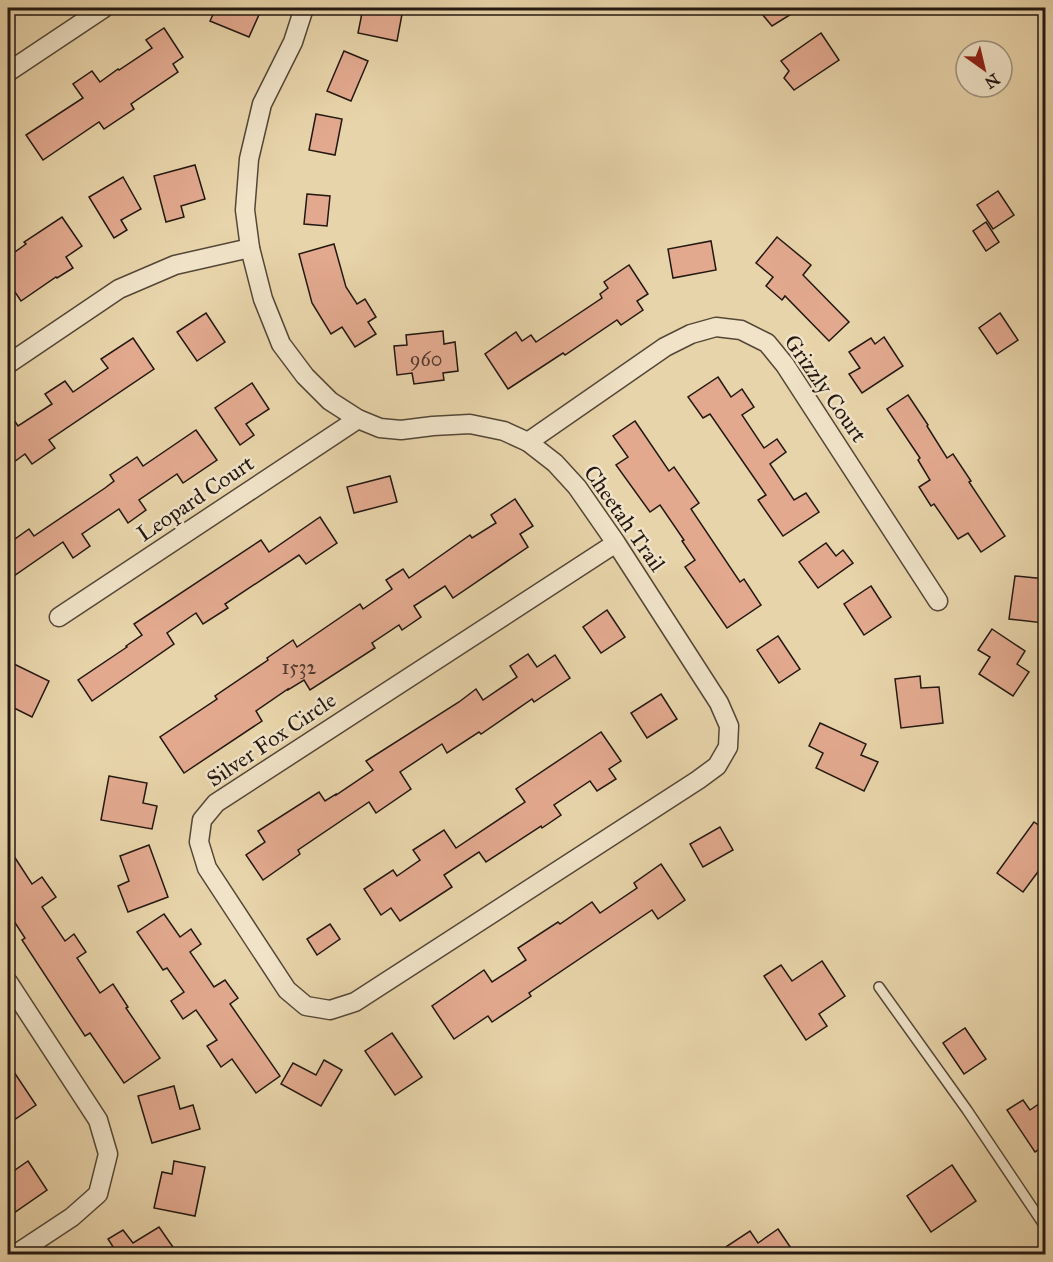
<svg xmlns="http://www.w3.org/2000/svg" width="1053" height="1262" viewBox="0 0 1053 1262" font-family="'IM FELL Great Primer',serif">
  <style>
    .building { fill: #e2a98f; stroke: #231811; stroke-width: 1.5 }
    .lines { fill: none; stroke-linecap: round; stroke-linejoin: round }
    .service-casing { stroke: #544737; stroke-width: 12 }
    .minor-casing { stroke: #544737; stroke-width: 21 }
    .service { stroke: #f0e3c8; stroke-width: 9 }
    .minor { stroke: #f0e3c8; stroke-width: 18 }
    .labels { text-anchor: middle; stroke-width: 5; stroke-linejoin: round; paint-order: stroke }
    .number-label { font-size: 20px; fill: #533c30 }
    .street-label { font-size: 22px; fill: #231811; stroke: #f0e3c8 }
  </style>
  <rect width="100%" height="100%" fill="#e8d4aa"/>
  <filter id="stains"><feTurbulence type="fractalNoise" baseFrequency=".00333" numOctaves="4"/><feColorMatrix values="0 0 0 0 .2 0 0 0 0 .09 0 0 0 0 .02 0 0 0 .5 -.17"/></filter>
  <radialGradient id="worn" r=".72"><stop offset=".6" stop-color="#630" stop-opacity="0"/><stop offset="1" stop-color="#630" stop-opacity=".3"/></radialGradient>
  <!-- building -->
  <g class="building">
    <path d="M216 8H262L249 37 210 21Z"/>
    <path d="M363 8H391L403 9 397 41 358 33Z"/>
    <path d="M757 8H801L772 26Z"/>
    <path d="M164 28 183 57 173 64 178 72 131 104 134 109 104 129 99 122 43 160 26 135 83 98 73 84 92 71 100 82 118 69 119 70 152 48 146 40Z"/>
    <path d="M821 33 839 60 794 90 784 78 789 71 781 61Z"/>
    <path d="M344 51 368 61 351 101 327 91Z"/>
    <path d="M316 114 342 119 335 155 309 150Z"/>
    <path d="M195 165 205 199 181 206 184 217 166 222 154 176Z"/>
    <path d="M123 177 141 209 121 220 127 230 114 238 89 197Z"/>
    <path d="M998 191 1014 215 993 229 977 205Z"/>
    <path d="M307 194 330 196 327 226 304 224Z"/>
    <path d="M62 217 82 246 66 257 73 268 57 278 56 277 21 301 13 289 8 293V257L26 244 24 242Z"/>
    <path d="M986 222 999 242 986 251 973 231Z"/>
    <path d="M777 237 811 265 803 275 849 322 829 341 785 296 782 300 766 286 773 277 756 263Z"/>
    <path d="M711 241 716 270 673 278 668 249Z"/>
    <path d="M334 244 346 287 357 304 365 299 376 317 368 322 376 334 355 347 342 327 331 334 312 303 299 254Z"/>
    <path d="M629 265 648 294 637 301 643 310 621 325 617 320 565 355 563 353 508 389 485 354 516 332 522 341 531 335 536 342 602 298 600 294 608 288 604 282Z"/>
    <path d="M206 313 225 342 197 361 177 332Z"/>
    <path d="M1000 313 1018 340 997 354 979 328Z"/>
    <path d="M443 331 444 344 455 342 458 371 443 373 444 380 414 384 412 373 397 375 394 346 407 345 406 335Z"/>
    <path d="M884 337 903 366 862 393 849 374 860 368 849 352 871 338 875 344Z"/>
    <path d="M133 338 154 369 49 440 55 448 32 464 25 454 14 462 8 452V411L18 426 52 404 45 394 65 381 73 392 108 368 101 359Z"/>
    <path d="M718 377 731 397 742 389 754 407 742 415 764 448 777 439 786 452 770 464 794 500 806 493 819 512 783 536 758 500 766 495 710 414 703 418 688 397Z"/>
    <path d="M252 383 269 409 246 424 254 435 240 445 215 408Z"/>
    <path d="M908 395 928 425 927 426 947 458 953 454 971 481 969 482 1005 536 981 552 968 533 958 539 934 504 931 506 919 487 930 480 918 460 920 458 887 409Z"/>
    <path d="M635 421 669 471 674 467 699 503 691 509 740 582 744 579 761 605 727 628 685 567 695 560 682 541 684 540 660 505 650 512 616 465 628 457 613 436Z"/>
    <path d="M196 430 217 460 183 483 177 474 139 500 146 510 128 523 119 509 82 534 90 546 73 558 63 542 8 580V544L29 529 34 536 105 488 114 481 110 475 137 457 143 466Z"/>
    <path d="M390 476 397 502 354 513 347 487Z"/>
    <path d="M515 499 533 526 520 534 528 547 453 598 445 586 414 606 421 617 402 630 399 625 372 643 375 648 310 690 304 680 288 690V689L256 711 262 721 184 773 160 737 217 699 215 696 268 660 267 658 293 640 297 647 360 604 363 609 392 589 386 580 403 569 409 578 470 535 472 538 496 523 491 515Z"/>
    <path d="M320 517 337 543 306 564 299 555 225 604 228 608 203 624 196 613 167 633 174 644 92 701 78 680 127 647 126 646 142 635 134 624 261 540 269 552Z"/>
    <path d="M826 543 836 556 843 550 853 563 818 588 799 562Z"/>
    <path d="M1015 576 1046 579V611L1044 623 1009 619Z"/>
    <path d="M871 586 891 617 864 635 844 604Z"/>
    <path d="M607 610 625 637 601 653 583 627Z"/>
    <path d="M992 629 1025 651 1017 664 1029 672 1013 696 979 674 990 657 978 650Z"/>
    <path d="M778 636 800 669 779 683 757 650Z"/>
    <path d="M528 654 537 667 555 655 570 678 534 702 532 699 481 734 479 732 447 753 442 744 400 772 411 789 376 813 369 802 298 850 300 854 263 880 246 855 265 842 258 831 319 792 325 801 336 794V795L373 770 366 761 459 702 476 689 483 700 517 677 510 666Z"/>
    <path d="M14 664 49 681 32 717 8 705V678Z"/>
    <path d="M920 676 921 688 939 687 943 723 901 728 895 679Z"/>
    <path d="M661 694 677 719 647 738 631 713Z"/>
    <path d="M820 723 866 744 861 755 878 762 864 791 816 768 823 753 809 746Z"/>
    <path d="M601 732 621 761 609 769 616 779 597 791 590 781 554 805 561 815 542 828 541 826 486 862 479 852 444 875 452 887 400 921 391 908 381 915 364 889 393 870 397 876 420 860 413 850 444 830 456 848 525 802 516 789Z"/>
    <path d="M109 776 147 783 143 803 157 806 152 829 101 820Z"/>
    <path d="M1034 822 1046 830V861L1023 892 997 873Z"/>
    <path d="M720 827 733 850 703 867 690 844Z"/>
    <path d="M149 845 168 897 128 912 118 886 129 881 120 856Z"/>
    <path d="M8 847 32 884 42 877 56 897 42 907 65 941 74 934 86 952 77 958 100 993 113 984 128 1007 126 1008 160 1058 124 1083 90 1033 85 1036 22 940 25 938 8 912Z"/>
    <path d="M661 864 685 900 658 919 652 910 529 993 531 996 492 1022 488 1016 454 1039 432 1006 484 970 492 982 526 960 518 948 558 922 560 924 592 902 600 913 637 888 634 883Z"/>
    <path d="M164 914 180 937 191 929 201 944 190 952 214 987 225 980 238 998 230 1004 280 1076 256 1093 232 1059 221 1067 207 1046 217 1040 196 1010 183 1019 171 1001 184 992 167 968 163 970 137 932Z"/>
    <path d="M330 924 340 939 317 955 307 939Z"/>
    <path d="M822 961 845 996 819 1014 827 1026 806 1040 764 976 781 965 792 981Z"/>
    <path d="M965 1028 986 1059 964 1074 943 1043Z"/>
    <path d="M392 1033 422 1077 395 1095 365 1051Z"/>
    <path d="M324 1060 342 1070 321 1106 281 1084 293 1063 316 1075Z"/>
    <path d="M8 1063 36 1105 8 1124Z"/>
    <path d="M174 1086 180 1109 193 1105 200 1129 152 1143 138 1096Z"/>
    <path d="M1046 1099V1145L1035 1152 1007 1110 1023 1100 1030 1110Z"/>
    <path d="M28 1161 47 1190 8 1217V1175Z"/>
    <path d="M174 1161 205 1167 195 1216 154 1208 162 1172 172 1174Z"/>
    <path d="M952 1165 976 1201 931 1232 907 1196Z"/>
    <path d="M159 1227 175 1250 168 1254H115L117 1253 108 1239 123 1230 133 1243Z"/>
    <path d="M778 1229 795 1254H715L750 1231 758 1243Z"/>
  </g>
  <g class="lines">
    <defs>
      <path id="service" d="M879 987 967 1110 1046 1228"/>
      <g id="minor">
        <path d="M304 8 293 42 262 104 249 159 245 210 250 248 263 299 281 344 305 376 330 401 358 419 380 428 401 430 433 426 470 424 504 431 528 442 555 463 577 487 616 543 719 703 729 726 728 747 717 766 698 780 355 1002 330 1010 306 1006 287 990 207 868 199 842 202 820 216 803 616 543"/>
        <path d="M8 72 104 8"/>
        <path d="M8 364 119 289 175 265 250 248"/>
        <path d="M528 442 665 347 691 334 716 327 741 330 767 343 785 365 938 601"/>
        <path d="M59 617 358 419"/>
        <path d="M8 982 98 1120 108 1154 98 1194 72 1217 16 1254"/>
      </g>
    </defs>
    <!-- service casing -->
    <use href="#service" class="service-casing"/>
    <!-- minor casing -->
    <use href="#minor" class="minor-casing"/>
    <!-- service -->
    <use href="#service" class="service"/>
    <!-- minor -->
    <use href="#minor" class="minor"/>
  </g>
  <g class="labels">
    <!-- number labels -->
    <g class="number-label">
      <text x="426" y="366">960</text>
      <text x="299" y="674">1532</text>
    </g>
    <!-- street labels -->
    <g class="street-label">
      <text transform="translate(826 388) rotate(55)" y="8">Grizzly Court</text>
      <text transform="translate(195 498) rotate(-34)" y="8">Leopard Court</text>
      <text transform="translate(625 518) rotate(55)" y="8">Cheetah Trail</text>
      <text transform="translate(271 739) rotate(-34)" y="8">Silver Fox Circle</text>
    </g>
  </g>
  <!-- margin -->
  <rect width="1053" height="1262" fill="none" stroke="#e8d4aa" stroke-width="30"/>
  <rect x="9" y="9" width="1035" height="1244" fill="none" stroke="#231811" stroke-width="3"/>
  <rect x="15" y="15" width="1023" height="1232" fill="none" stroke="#231811" stroke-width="1.5"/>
  <!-- north arrow -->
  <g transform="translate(984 69) rotate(146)"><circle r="28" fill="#f0e3c8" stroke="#9e927f" stroke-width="1.5"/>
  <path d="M0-4.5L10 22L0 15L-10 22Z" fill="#8f2418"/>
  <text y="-9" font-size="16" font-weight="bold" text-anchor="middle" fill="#231811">N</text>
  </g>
  <rect width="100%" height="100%" filter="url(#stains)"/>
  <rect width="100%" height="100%" fill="url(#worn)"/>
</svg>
